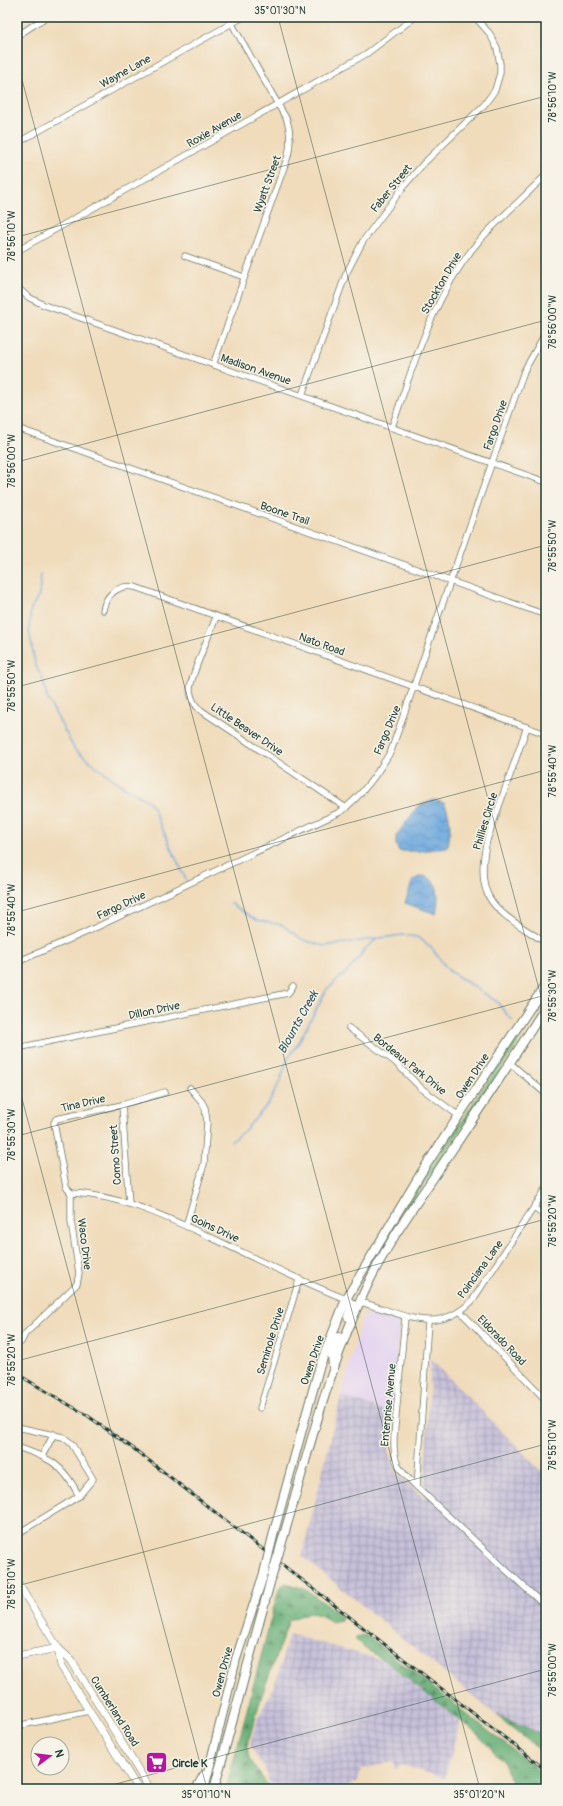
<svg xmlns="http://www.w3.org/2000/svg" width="563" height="1806" viewBox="0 0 563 1806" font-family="Pangolin,sans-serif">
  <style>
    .built { fill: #e4d3f1 }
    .industrial { fill: url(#industrial-grid) }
    .grass { fill: #7bc988; stroke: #4d835e }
    .forest { fill: url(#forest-firs); stroke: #427554 }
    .water { fill: url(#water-waves); stroke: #467289 }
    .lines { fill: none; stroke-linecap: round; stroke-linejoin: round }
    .stream { stroke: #6da8de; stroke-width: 1.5 }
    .minor-casing { stroke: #687563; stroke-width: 7 }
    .major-casing { stroke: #687563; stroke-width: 8 }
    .highway-casing { stroke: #687563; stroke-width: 10 }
    .minor { stroke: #fff; stroke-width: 5.5 }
    .major { stroke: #fff; stroke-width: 7 }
    .highway { stroke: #fff; stroke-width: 8 }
    .rail-casing { stroke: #1f3d34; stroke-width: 3 }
    .rail { stroke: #f7f3e8; stroke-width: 1.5; stroke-dasharray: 4.5; stroke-linecap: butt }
    .highway-bridge-casing { stroke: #687563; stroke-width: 10; stroke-linecap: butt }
    .highway-bridge { stroke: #fff; stroke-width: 8 }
    .ticks { fill: none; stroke: #1f3d34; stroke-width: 1; stroke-opacity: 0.45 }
    .labels { text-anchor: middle; stroke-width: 3; stroke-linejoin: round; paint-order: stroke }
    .street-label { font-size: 11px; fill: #1f3d34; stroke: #f7f3e8 }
    .poi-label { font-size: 11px; font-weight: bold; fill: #1f3d34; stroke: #f7f3e8; text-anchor: start }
    .water-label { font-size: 12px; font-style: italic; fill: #32585e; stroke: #f7f3e8 }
    .neatline { fill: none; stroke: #1f3d34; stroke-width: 1.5 }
    .ticks-label { font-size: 10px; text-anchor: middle; fill: #1f3d34 }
  </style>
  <defs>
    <pattern id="industrial-grid" width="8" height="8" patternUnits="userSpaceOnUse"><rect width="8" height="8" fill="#c6c0d9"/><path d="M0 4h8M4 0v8" fill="none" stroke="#a09db1"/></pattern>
    <pattern id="forest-firs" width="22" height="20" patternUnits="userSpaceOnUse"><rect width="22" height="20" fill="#64ad74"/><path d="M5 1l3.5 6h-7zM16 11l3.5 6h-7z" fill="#528e60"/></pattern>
    <pattern id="water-waves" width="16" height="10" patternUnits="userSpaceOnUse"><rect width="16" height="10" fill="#6da8de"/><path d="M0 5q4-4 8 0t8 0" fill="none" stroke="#598ab5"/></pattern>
  </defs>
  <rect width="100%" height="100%" fill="#f7f3e8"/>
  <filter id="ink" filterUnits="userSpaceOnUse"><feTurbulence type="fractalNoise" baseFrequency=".025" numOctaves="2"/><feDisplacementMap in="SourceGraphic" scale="8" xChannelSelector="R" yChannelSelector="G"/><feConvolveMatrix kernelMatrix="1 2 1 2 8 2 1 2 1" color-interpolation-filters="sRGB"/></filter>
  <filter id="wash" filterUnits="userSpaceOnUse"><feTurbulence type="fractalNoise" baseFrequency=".012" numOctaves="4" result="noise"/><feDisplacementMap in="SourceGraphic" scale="16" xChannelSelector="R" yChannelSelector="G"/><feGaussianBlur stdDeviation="0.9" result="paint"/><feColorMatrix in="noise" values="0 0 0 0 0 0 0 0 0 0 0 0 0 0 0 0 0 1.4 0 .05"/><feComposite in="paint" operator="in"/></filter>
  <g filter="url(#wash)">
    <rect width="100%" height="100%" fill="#f0dcbb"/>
    <!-- built -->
    <path class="built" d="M370 1314 397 1319 399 1326 392 1413 341 1396 362 1318Z"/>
    <!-- industrial -->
    <g class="industrial">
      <path d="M431 1359 546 1476V1736L496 1715 302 1556 341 1396 392 1413 389 1451 392 1464 397 1474 424 1498Z"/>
      <path d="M289 1634 386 1661 461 1719 445 1778 402 1765 395 1769 393 1762 361 1769 358 1781 344 1789H275L273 1785H271L267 1778 269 1777 250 1745 256 1723 277 1678Z"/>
    </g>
    <!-- grass -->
    <path class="grass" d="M520 1033 522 1035 512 1052 406 1211 403 1209Z"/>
    <!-- forest -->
    <g class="forest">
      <path d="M286 1583 305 1589 342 1616 341 1620 332 1622C313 1610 311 1612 289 1620L261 1698 247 1746 249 1758 270 1789H226L279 1588Z"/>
      <path d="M361 1635 367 1636 546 1776V1789H510L513 1785 503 1761 476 1733 386 1661 364 1648 355 1639Z"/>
      <path d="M496 1715 546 1736V1755Z"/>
    </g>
    <!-- water -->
    <g class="water">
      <path d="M434 800 444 803C451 814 451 832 448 845L446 847 421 851H399L396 844V836L418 806Z"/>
      <path d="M421 876C441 877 439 900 436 914L405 903 413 880Z"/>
    </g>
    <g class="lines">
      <!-- stream -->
      <g class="stream">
        <path d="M41 574 39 595 31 609 29 629 33 653 35 664 43 680 47 698 75 750 121 785 150 802 187 882"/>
        <path d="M230 903 256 920 282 925 303 940 324 946 402 935 417 937 430 946 448 970 496 1001 509 1017 513 1020"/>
        <path d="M544 1031 546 1033"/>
        <path d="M231 1141 245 1130 269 1103 280 1081 287 1060 298 1044 327 989 350 969 365 949 378 938"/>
      </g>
    </g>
  </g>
  <g filter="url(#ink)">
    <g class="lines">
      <defs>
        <g id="minor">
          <path d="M17 36 46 17"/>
          <path d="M17 143 243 17"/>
          <path d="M17 251 366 54 415 17"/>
          <path d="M185 256 244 277"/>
          <path d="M17 287 28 297 44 305 546 482"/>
          <path d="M213 365 288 156C291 143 291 133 287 120L228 17"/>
          <path d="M302 395 346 274 363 241 404 186 423 164 484 105 495 90 500 73V64L497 48 490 34 475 17"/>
          <path d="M392 427C414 363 434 293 479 241 500 218 524 197 546 175"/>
          <path d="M17 428 546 615"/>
          <path d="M103 610C106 594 119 584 135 587L546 734"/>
          <path d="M216 617C211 632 190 676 190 690 191 698 194 704 199 709L346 808"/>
          <path d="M527 727 487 840C472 904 499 911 546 943"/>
          <path d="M17 962 82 934 340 812C362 796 377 774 391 751L524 371 546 332"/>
          <path d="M349 1028 395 1062 421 1088 459 1116"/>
          <path d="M17 1048 288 993 293 986"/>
          <path d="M510 1063 546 1094"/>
          <path d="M122 1105 129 1204"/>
          <path d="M17 1133V1143"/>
          <path d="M71 1193C120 1195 166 1217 210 1237 255 1258 299 1281 346 1299"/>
          <path d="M71 1193 66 1187 54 1123 56 1119 122 1105 165 1092"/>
          <path d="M534 1208 546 1217"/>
          <path d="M186 1226 204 1164 207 1122 205 1108 202 1102 190 1088"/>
          <path d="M360 1302C401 1312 435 1338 472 1301L546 1189"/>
          <path d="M460 1311 546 1400"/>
          <path d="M405 1317 394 1437C393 1464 398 1469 417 1487"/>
          <path d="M428 1321 417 1487 546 1607"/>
          <path d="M17 1343 21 1342 25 1334 77 1284 79 1273 71 1221V1193"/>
          <path d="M260 1408 299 1280"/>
          <path d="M17 1427 63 1437 71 1443 93 1479 79 1496 17 1534"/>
          <path d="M17 1447C50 1458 63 1464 79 1496"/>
          <path d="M42 1456 54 1434"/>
          <path d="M17 1726 89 1711"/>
        </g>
        <g id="major">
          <path d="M17 1582 58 1648 71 1660 150 1789"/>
          <path d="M58 1648 61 1666 138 1789"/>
          <path d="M17 1656 58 1648"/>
        </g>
        <g id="highway">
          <path d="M346 1299 352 1304 348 1317"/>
          <path d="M333 1366 332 1356 339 1337"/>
          <path d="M275 1528 319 1368 346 1299 421 1173 546 984"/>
          <path d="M284 1535C309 1451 329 1365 367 1286 387 1244 414 1206 440 1168 476 1114 512 1061 546 1006"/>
          <path d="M196 1789 204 1775"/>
          <path d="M204 1789 236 1659 264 1573"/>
          <path d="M214 1789 271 1579"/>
        </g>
      </defs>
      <!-- minor casing -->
      <use href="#minor" class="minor-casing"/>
      <!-- major casing -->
      <use href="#major" class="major-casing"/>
      <!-- highway casing -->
      <use href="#highway" class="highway-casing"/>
      <!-- minor -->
      <use href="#minor" class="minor"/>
      <!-- major -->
      <use href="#major" class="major"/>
      <!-- highway -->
      <use href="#highway" class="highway"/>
      <defs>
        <path id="rail" d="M17 1374 88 1416 134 1449 546 1770"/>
      </defs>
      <!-- rail casing -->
      <use href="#rail" class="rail-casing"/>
      <!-- rail -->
      <use href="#rail" class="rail"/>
      <defs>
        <g id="highway-bridge">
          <path d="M264 1573 275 1528"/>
          <path d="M271 1579 284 1535"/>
        </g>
      </defs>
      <!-- highway-bridge casing -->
      <use href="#highway-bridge" class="highway-bridge-casing"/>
      <!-- highway-bridge -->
      <use href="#highway-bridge" class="highway-bridge"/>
    </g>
  </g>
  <!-- ticks -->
  <path class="ticks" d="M278 17 546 1015M17 61 480 1789M17 237 546 96M17 462 546 320M17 687 546 545M17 912 546 770M17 1080 207 1789M17 1136 546 995M17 1361 546 1219M17 1586 546 1444M97 1789 546 1669"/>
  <!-- icons -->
  <defs>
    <symbol id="supermarket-square" viewBox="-11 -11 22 22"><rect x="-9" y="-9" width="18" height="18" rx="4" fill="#b5179e" stroke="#f7f3e8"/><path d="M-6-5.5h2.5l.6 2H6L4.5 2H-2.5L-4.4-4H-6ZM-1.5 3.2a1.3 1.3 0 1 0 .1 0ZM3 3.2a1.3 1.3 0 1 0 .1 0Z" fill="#fff"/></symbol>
  </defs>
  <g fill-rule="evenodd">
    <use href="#supermarket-square" x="144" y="1750" width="25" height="25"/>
  </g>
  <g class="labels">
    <!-- street labels -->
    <g class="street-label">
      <text transform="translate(125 71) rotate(-29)" y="4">Wayne Lane</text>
      <text transform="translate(214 129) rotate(-30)" y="4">Roxie Avenue</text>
      <text transform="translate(267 184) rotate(-70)" y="4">Wyatt Street</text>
      <text transform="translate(391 188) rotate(-51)" y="4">Faber Street</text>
      <text transform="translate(441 283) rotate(-60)" y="4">Stockton Drive</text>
      <text transform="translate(256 369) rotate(19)" y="4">Madison Avenue</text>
      <text transform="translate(495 425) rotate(-71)" y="4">Fargo Drive</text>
      <text transform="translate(285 513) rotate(19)" y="4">Boone Trail</text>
      <text transform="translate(322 644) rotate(20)" y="4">Nato Road</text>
      <text transform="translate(247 729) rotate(34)" y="4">Little Beaver Drive</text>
      <text transform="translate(387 730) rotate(-67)" y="4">Fargo Drive</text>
      <text transform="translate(485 821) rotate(-73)" y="4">Phillies Circle</text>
      <text transform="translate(121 905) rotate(-25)" y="4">Fargo Drive</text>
      <text transform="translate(154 1010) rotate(-12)" y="4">Dillon Drive</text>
      <text transform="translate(410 1064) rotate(39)" y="4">Bordeaux Park Drive</text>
      <text transform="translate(472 1076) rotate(-57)" y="4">Owen Drive</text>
      <text transform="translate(83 1103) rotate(-13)" y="4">Tina Drive</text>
      <text transform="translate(115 1155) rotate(-94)" y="4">Como Street</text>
      <text transform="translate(215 1228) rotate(25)" y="4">Goins Drive</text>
      <text transform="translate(85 1244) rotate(83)" y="4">Waco Drive</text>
      <text transform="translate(480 1269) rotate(-54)" y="4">Poinciana Lane</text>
      <text transform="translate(502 1340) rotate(46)" y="4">Eldorado Road</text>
      <text transform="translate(270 1341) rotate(-73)" y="4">Seminole Drive</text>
      <text transform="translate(312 1360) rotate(-71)" y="4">Owen Drive</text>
      <text transform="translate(388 1405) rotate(-85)" y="4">Enterprise Avenue</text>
      <text transform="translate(222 1672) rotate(-75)" y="4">Owen Drive</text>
      <text transform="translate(115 1711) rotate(58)" y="4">Cumberland Road</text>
    </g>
    <!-- poi labels -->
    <g class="poi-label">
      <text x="172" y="1767">Circle K</text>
    </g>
    <!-- water labels -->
    <g class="water-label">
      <text transform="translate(298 1022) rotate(-61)" y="4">Blounts Creek</text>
    </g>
  </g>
  <!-- margin -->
  <rect width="563" height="1806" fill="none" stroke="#f7f3e8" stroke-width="44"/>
  <!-- north arrow -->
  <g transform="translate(50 1756) rotate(75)"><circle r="19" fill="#f7f3e8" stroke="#a1aaa0"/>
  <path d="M0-3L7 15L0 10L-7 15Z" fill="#b5179e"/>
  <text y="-6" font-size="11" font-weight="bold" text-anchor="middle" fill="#1f3d34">N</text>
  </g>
  <rect x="22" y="22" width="519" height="1762" class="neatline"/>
  <g class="ticks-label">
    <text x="280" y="14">35°01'30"N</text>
    <text transform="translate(552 97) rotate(-90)" y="4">78°56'10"W</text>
    <text transform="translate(11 236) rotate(-90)" y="4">78°56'10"W</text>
    <text transform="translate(552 322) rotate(-90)" y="4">78°56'00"W</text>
    <text transform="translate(11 461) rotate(-90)" y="4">78°56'00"W</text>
    <text transform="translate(552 546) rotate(-90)" y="4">78°55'50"W</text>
    <text transform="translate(11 686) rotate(-90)" y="4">78°55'50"W</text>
    <text transform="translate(552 771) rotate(-90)" y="4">78°55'40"W</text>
    <text transform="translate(11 910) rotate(-90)" y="4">78°55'40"W</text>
    <text transform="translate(552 996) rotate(-90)" y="4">78°55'30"W</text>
    <text transform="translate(11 1135) rotate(-90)" y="4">78°55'30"W</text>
    <text transform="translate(552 1221) rotate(-90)" y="4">78°55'20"W</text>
    <text transform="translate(11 1360) rotate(-90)" y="4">78°55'20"W</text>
    <text transform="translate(552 1445) rotate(-90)" y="4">78°55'10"W</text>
    <text transform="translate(11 1584) rotate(-90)" y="4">78°55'10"W</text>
    <text transform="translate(552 1670) rotate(-90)" y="4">78°55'00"W</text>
    <text x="206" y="1798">35°01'10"N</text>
    <text x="479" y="1798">35°01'20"N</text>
  </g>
</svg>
